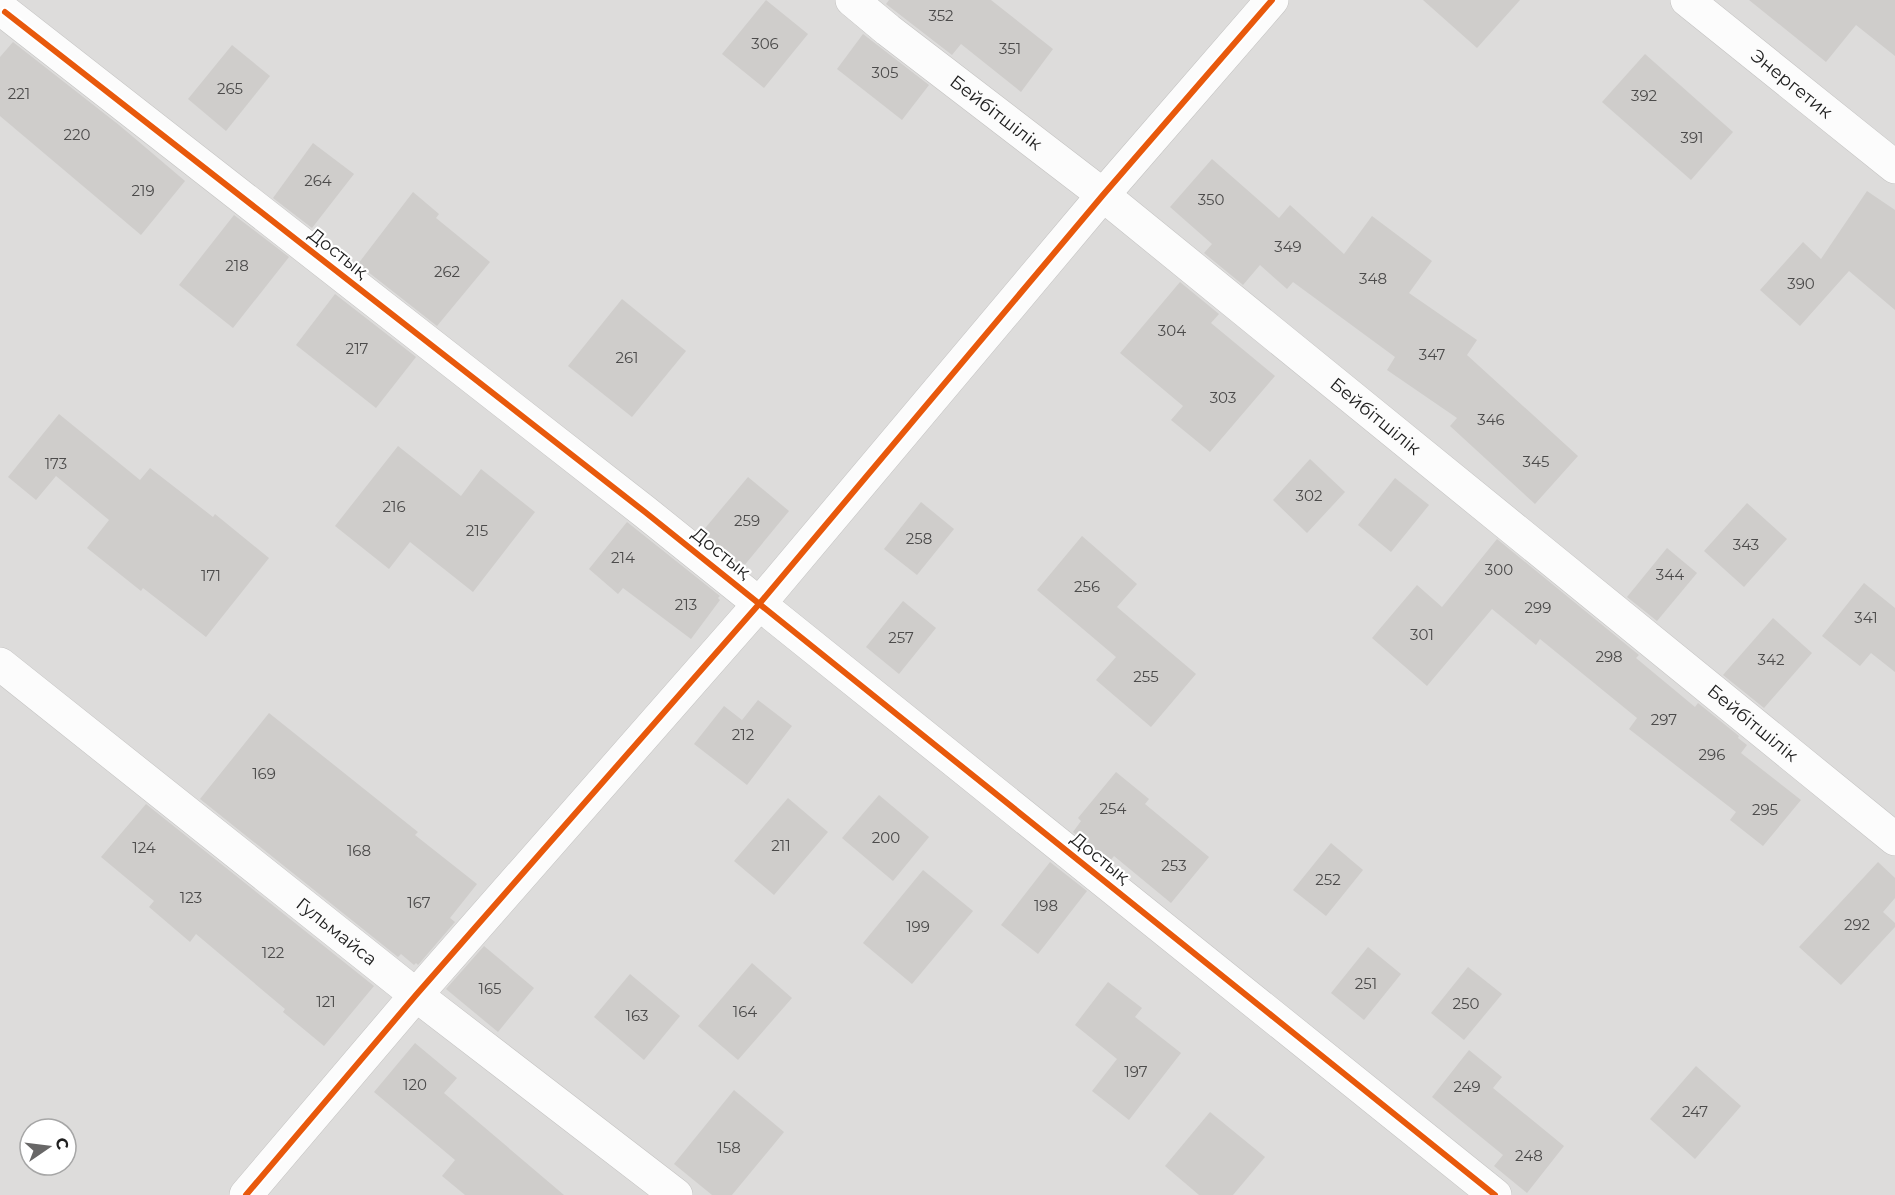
<svg xmlns="http://www.w3.org/2000/svg" width="1895" height="1195" viewBox="0 0 1895 1195" font-family="Montserrat,sans-serif">
  <style>
    .residential { fill: #dddcdb; fill-rule: evenodd }
    .building { fill: #cfcdcb }
    .lines { fill: none; stroke-linecap: round; stroke-linejoin: round }
    .minor-casing { stroke: #c4c3c2; stroke-width: 34 }
    .minor { stroke: #fcfcfc; stroke-width: 33 }
    .cycleway-casing { stroke: #fff; stroke-width: 10 }
    .cycleway { stroke: #e8590c; stroke-width: 6 }
    .labels { text-anchor: middle; stroke-width: 4.5; stroke-linejoin: round; paint-order: stroke }
    .number-label { font-size: 15px; fill: #4c4b4b }
    .street-label { font-size: 18px; fill: #202020; stroke: #fff }
  </style>
  <rect width="100%" height="100%" fill="#eeecea"/>
  <!-- residential -->
  <path class="residential" d="M0 0H1895V1195H0ZM30 1129H66V1165H30Z"/>
  <!-- building -->
  <g class="building">
    <path d="M766 0 808 34 764 88 722 54Z"/>
    <path d="M889 0H991L1053 49 1021 92 961 44 952 55 886 4Z"/>
    <path d="M1423 0H1520L1477 48Z"/>
    <path d="M1749 0H1895V56L1856 25 1826 62Z"/>
    <path d="M863 34 929 85 902 120 837 69Z"/>
    <path d="M13 42 119 125 185 181 141 235 0 116V57Z"/>
    <path d="M232 45 270 76 226 131 188 99Z"/>
    <path d="M1645 54 1733 132 1691 180 1602 102Z"/>
    <path d="M313 143 354 174 312 228 273 198Z"/>
    <path d="M1212 159 1279 218 1290 205 1344 254 1372 216 1432 261 1409 293 1477 340 1467 355 1578 456 1535 504 1450 426 1457 418 1387 370 1395 357 1293 282 1287 289 1260 265 1243 285 1204 253 1212 244 1170 207Z"/>
    <path d="M1867 191 1895 210V310L1849 271 1800 326 1760 290 1803 242 1821 259Z"/>
    <path d="M413 192 439 214 436 218 490 262 437 326 358 264Z"/>
    <path d="M234 215 289 257 233 328 179 285Z"/>
    <path d="M1180 282 1219 314 1211 323 1275 376 1210 452 1171 420 1183 406 1120 353Z"/>
    <path d="M335 294 416 357 376 408 296 345Z"/>
    <path d="M622 299 686 351 632 417 568 366Z"/>
    <path d="M59 414 140 480 150 468 213 517 215 514 269 558 206 637 143 588 141 591 87 548 109 520 56 476 36 500 8 477Z"/>
    <path d="M398 446 461 496 481 469 535 512 473 592 410 542 389 569 335 526Z"/>
    <path d="M1310 459 1345 492 1307 533 1273 500Z"/>
    <path d="M748 477 789 511 743 567 701 533Z"/>
    <path d="M1395 478 1429 505 1391 552 1358 525Z"/>
    <path d="M921 502 954 529 917 575 884 549Z"/>
    <path d="M1747 503 1787 539 1744 587 1704 551Z"/>
    <path d="M627 522 720 596 718 598 720 600 691 639 623 588 618 594 589 569Z"/>
    <path d="M1082 536 1137 584 1117 607 1196 674 1151 727 1096 680 1116 657 1037 590Z"/>
    <path d="M1497 539 1639 655 1636 658 1695 707 1698 703 1739 736 1738 738 1747 745 1741 753 1801 800 1763 846 1730 820 1736 812 1629 729 1637 718 1540 639 1536 645 1492 609 1427 686 1372 638 1417 585 1442 607Z"/>
    <path d="M1667 548 1697 573 1657 621 1627 597Z"/>
    <path d="M1864 583 1895 608V672L1871 653 1860 666 1822 636Z"/>
    <path d="M903 601 936 628 899 674 866 647Z"/>
    <path d="M1773 618 1812 653 1764 708 1723 675Z"/>
    <path d="M758 700 792 726 747 785 694 744 724 706 742 720Z"/>
    <path d="M269 713 418 832 415 835 477 884 450 918 455 922 418 965 416 963 414 965 401 954 398 957 200 799Z"/>
    <path d="M1116 772 1149 799 1145 804 1209 857 1171 903 1114 856 1110 861 1073 832 1081 821 1078 818Z"/>
    <path d="M879 795 929 837 893 881 842 838Z"/>
    <path d="M788 798 828 832 774 895 734 861Z"/>
    <path d="M146 804 374 986 324 1046 283 1012 285 1009 196 934 190 942 149 907 154 901 101 857Z"/>
    <path d="M1331 843 1363 870 1326 916 1293 890Z"/>
    <path d="M1050 862 1087 891 1038 954 1001 925Z"/>
    <path d="M1878 862 1895 878V898L1883 912 1895 923V927L1841 985 1799 947Z"/>
    <path d="M923 870 973 911 912 984 863 943Z"/>
    <path d="M484 946 534 988 498 1032 446 989Z"/>
    <path d="M1368 947 1401 974 1364 1020 1331 993Z"/>
    <path d="M752 963 792 998 738 1060 698 1026Z"/>
    <path d="M1468 967 1502 994 1464 1040 1431 1013Z"/>
    <path d="M630 974 680 1016 644 1060 594 1017Z"/>
    <path d="M1108 982 1142 1008 1135 1017 1181 1053 1129 1120 1092 1091 1117 1059 1075 1025Z"/>
    <path d="M415 1043 457 1078 444 1093 564 1195H465L442 1176 455 1160 374 1092Z"/>
    <path d="M1469 1050 1502 1077 1493 1088 1564 1146 1527 1193 1494 1166 1503 1155 1432 1097Z"/>
    <path d="M1696 1066 1741 1106 1695 1159 1650 1119Z"/>
    <path d="M734 1090 784 1132 732 1195H712L674 1164Z"/>
    <path d="M1210 1112 1265 1157 1233 1195H1199L1165 1166Z"/>
  </g>
  <g class="lines">
    <defs>
      <g id="minor">
        <path id="s1" d="M852 0 888 30 1103 195 1895 839"/>
        <path id="s2" d="M1687 0 1895 167"/>
        <path d="M5 12 645 512 1495 1195"/>
        <path id="s3" d="M0 664 416 995 676 1195"/>
        <path d="M246 1195 416 995 760 603 1103 195 1272 0"/>
      </g>
    </defs>
    <!-- minor casing -->
    <use href="#minor" class="minor-casing"/>
    <!-- minor -->
    <use href="#minor" class="minor"/>
    <defs>
      <g id="cycleway">
        <path d="M5 12 645 512 1495 1195"/>
        <path d="M246 1195 416 995 760 603 1103 195 1272 0"/>
      </g>
    </defs>
    <!-- cycleway casing -->
    <use href="#cycleway" class="cycleway-casing"/>
    <!-- cycleway -->
    <use href="#cycleway" class="cycleway"/>
  </g>
  <g class="labels">
    <!-- number labels -->
    <g class="number-label">
      <text x="941" y="21">352</text>
      <text x="765" y="49">306</text>
      <text x="1010" y="54">351</text>
      <text x="885" y="78">305</text>
      <text x="230" y="94">265</text>
      <text x="19" y="99">221</text>
      <text x="1644" y="101">392</text>
      <text x="77" y="140">220</text>
      <text x="1692" y="143">391</text>
      <text x="318" y="186">264</text>
      <text x="143" y="196">219</text>
      <text x="1211" y="205">350</text>
      <text x="1288" y="252">349</text>
      <text x="237" y="271">218</text>
      <text x="447" y="277">262</text>
      <text x="1373" y="284">348</text>
      <text x="1801" y="289">390</text>
      <text x="1172" y="336">304</text>
      <text x="357" y="354">217</text>
      <text x="1432" y="360">347</text>
      <text x="627" y="363">261</text>
      <text x="1223" y="403">303</text>
      <text x="1491" y="425">346</text>
      <text x="1536" y="467">345</text>
      <text x="56" y="469">173</text>
      <text x="1309" y="501">302</text>
      <text x="394" y="512">216</text>
      <text x="747" y="526">259</text>
      <text x="477" y="536">215</text>
      <text x="919" y="544">258</text>
      <text x="1746" y="550">343</text>
      <text x="623" y="563">214</text>
      <text x="1499" y="575">300</text>
      <text x="1670" y="580">344</text>
      <text x="211" y="581">171</text>
      <text x="1087" y="592">256</text>
      <text x="686" y="610">213</text>
      <text x="1538" y="613">299</text>
      <text x="1866" y="623">341</text>
      <text x="1422" y="640">301</text>
      <text x="901" y="643">257</text>
      <text x="1609" y="662">298</text>
      <text x="1771" y="665">342</text>
      <text x="1146" y="682">255</text>
      <text x="1664" y="725">297</text>
      <text x="743" y="740">212</text>
      <text x="1712" y="760">296</text>
      <text x="264" y="779">169</text>
      <text x="1113" y="814">254</text>
      <text x="1765" y="815">295</text>
      <text x="886" y="843">200</text>
      <text x="781" y="851">211</text>
      <text x="144" y="853">124</text>
      <text x="359" y="856">168</text>
      <text x="1174" y="871">253</text>
      <text x="1328" y="885">252</text>
      <text x="191" y="903">123</text>
      <text x="419" y="908">167</text>
      <text x="1046" y="911">198</text>
      <text x="1857" y="930">292</text>
      <text x="918" y="932">199</text>
      <text x="273" y="958">122</text>
      <text x="1366" y="989">251</text>
      <text x="490" y="994">165</text>
      <text x="326" y="1007">121</text>
      <text x="1466" y="1009">250</text>
      <text x="745" y="1017">164</text>
      <text x="637" y="1021">163</text>
      <text x="1136" y="1077">197</text>
      <text x="415" y="1090">120</text>
      <text x="1467" y="1092">249</text>
      <text x="1695" y="1117">247</text>
      <text x="729" y="1153">158</text>
      <text x="1529" y="1161">248</text>
    </g>
    <!-- street labels -->
    <g class="street-label">
      <text dy="6" stroke="none"><textPath href="#s2" startOffset="134">Энергетик</textPath></text>
      <text dy="6" stroke="none"><textPath href="#s1" startOffset="183">Бейбітшілік</textPath></text>
      <text transform="translate(338 253) rotate(38)" y="6">Достық</text>
      <text dy="6" stroke="none"><textPath href="#s1" startOffset="669">Бейбітшілік</textPath></text>
      <text transform="translate(721 553) rotate(39)" y="6">Достық</text>
      <text dy="6" stroke="none"><textPath href="#s1" startOffset="1155">Бейбітшілік</textPath></text>
      <text transform="translate(1100 858) rotate(39)" y="6">Достық</text>
      <text dy="6" stroke="none"><textPath href="#s3" startOffset="430">Гульмайса</textPath></text>
    </g>
  </g>
  <!-- north arrow -->
  <g transform="translate(48 1147) rotate(76)"><circle r="28" fill="#ffffff" stroke="#a6a6a6" stroke-width="1.5"/>
  <path d="M0-4.5L10 22L0 15L-10 22Z" fill="#686767"/>
  <text y="-9" font-size="16" font-weight="bold" text-anchor="middle" fill="#202020">С</text>
  </g>
</svg>
